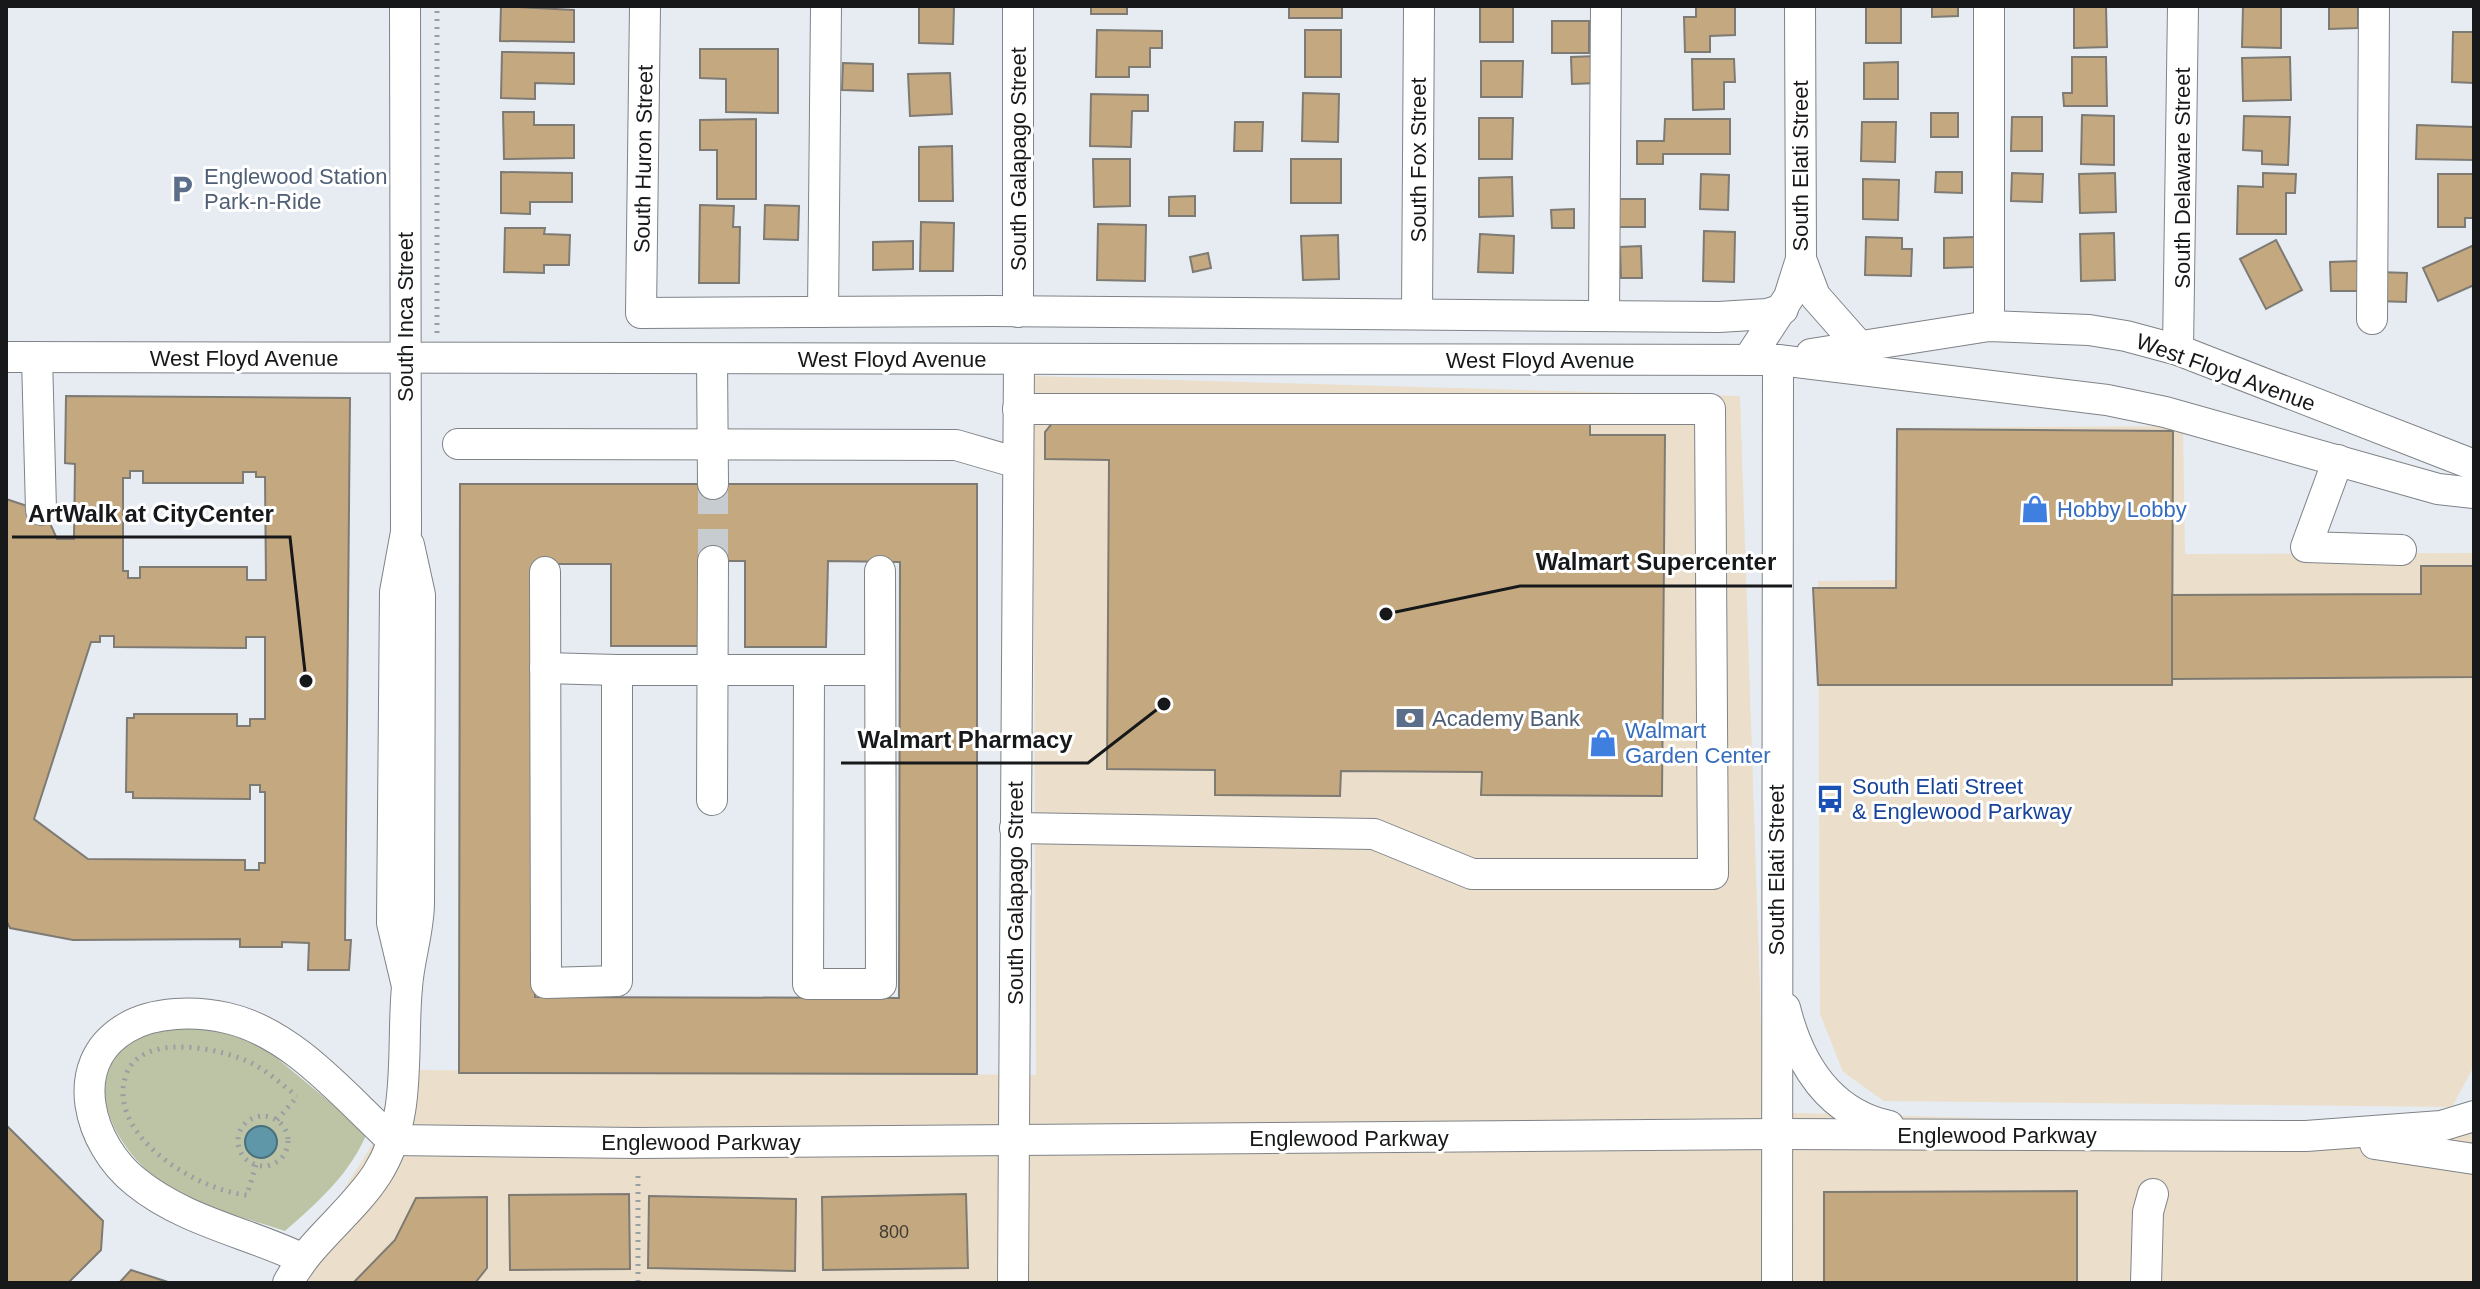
<svg xmlns="http://www.w3.org/2000/svg" width="2480" height="1289" viewBox="0 0 2480 1289" font-family="Arial,sans-serif">
  <style>
    .commercial { fill: #ebdfcb }
    .green { fill: #bcc4a5 }
    .water { fill: #5f97a8; stroke: #49717d; stroke-width: 2 }
    .building { fill: #c4a980; stroke: #7e7a74; stroke-width: 2; fill-rule: evenodd }
    .lines { fill: none; stroke-linecap: round; stroke-linejoin: round }
    .minor-tunnel { stroke: #c7ccd1; stroke-width: 30; stroke-dasharray: 30 15; stroke-linecap: butt }
    .minor-casing { stroke: #7f8388; stroke-width: 32 }
    .path { stroke: #999ea2; stroke-width: 5; stroke-dasharray: 2 6; stroke-linecap: butt }
    .minor { stroke: #fff; stroke-width: 30 }
    .labels { text-anchor: middle; stroke-width: 6; stroke-linejoin: round; paint-order: stroke }
    .number-label { font-size: 18px; fill: #423c34 }
    .street-label { font-size: 22px; fill: #16181a; stroke: #fff }
    .service-label { font-size: 22px; fill: #4e5e75; stroke: #fff; text-anchor: start }
    .shop-label { font-size: 22px; fill: #366cbe; stroke: #fff; text-anchor: start }
    .transit-label { font-size: 22px; fill: #164399; stroke: #fff; text-anchor: start }
    .leader { fill: none; stroke: #16181a; stroke-width: 3 }
    .callout-dot { fill: #16181a; stroke: #fff; stroke-width: 3 }
    .callout-label { font-size: 24px; text-anchor: middle; font-weight: bold; fill: #16181a; stroke: #fff; stroke-width: 6; stroke-linejoin: round; paint-order: stroke }
  </style>
  <rect width="100%" height="100%" fill="#e6ecf1"/>
  <!-- commercial -->
  <g class="commercial">
    <path d="M1033 376 1740 396 1764 1112 2474 1132V1283H285L419 1070 1036 1075Z"/>
    <path d="M2183 426 2185 554 2474 553V1066L2452 1107 1884 1101 1843 1072 1820 1014 1818 581 1903 580 1902 428Z"/>
  </g>
  <!-- green -->
  <path class="green" d="M187 1026 254 1039 367 1133C350 1174 318 1202 285 1231 249 1219 208 1209 175 1191 116 1158 64 1067 151 1031 161 1026 176 1027 187 1026Z"/>
  <!-- water -->
  <circle class="water" cx="261" cy="1142" r="16"/>
  <!-- building -->
  <g class="building">
    <path d="M501 6 574 10V42L500 41Z"/>
    <path d="M919 6H954L953 44 919 43Z"/>
    <rect x="1091" y="6" width="36" height="8"/>
    <rect x="1289" y="6" width="53" height="12"/>
    <rect x="1480" y="6" width="33" height="36"/>
    <path d="M1696 6H1735V35L1710 36V52H1685L1684 17H1696Z"/>
    <rect x="1866" y="6" width="35" height="37"/>
    <path d="M1932 6H1958V16L1932 17Z"/>
    <path d="M2074 6H2106L2107 47 2074 48Z"/>
    <path d="M2243 6H2281V48L2242 47Z"/>
    <path d="M2329 6H2358V28L2329 29Z"/>
    <rect x="1552" y="21" width="37" height="32"/>
    <path d="M1097 30 1162 31V48H1150V67H1129V77H1096Z"/>
    <rect x="1305" y="30" width="36" height="47"/>
    <path d="M2453 32H2474V83L2452 82Z"/>
    <path d="M700 49H778V113L726 112V79L700 78Z"/>
    <path d="M502 52 574 53V84L535 83V99L501 98Z"/>
    <path d="M1597 56 1598 83 1572 84 1571 57Z"/>
    <path d="M2072 57H2106L2107 106H2064L2063 93H2072Z"/>
    <path d="M2290 57 2291 100 2243 101 2242 58Z"/>
    <path d="M1692 59H1734L1735 82H1724V109L1693 110Z"/>
    <path d="M1481 61H1523L1522 97H1481Z"/>
    <path d="M1898 62V99H1864V63Z"/>
    <path d="M843 63 873 64V91L842 90Z"/>
    <path d="M950 73 952 114 910 116 908 74Z"/>
    <path d="M1303 93 1339 94 1338 142 1302 141Z"/>
    <path d="M1091 94 1148 95V111H1132L1131 147 1090 146Z"/>
    <path d="M503 112H534V125H574V158L504 159Z"/>
    <rect x="1931" y="113" width="27" height="24"/>
    <path d="M2082 115 2114 116V165L2081 164Z"/>
    <path d="M2244 116 2290 117 2288 165 2262 164V151L2243 150Z"/>
    <path d="M2012 117H2042V151H2011Z"/>
    <path d="M1479 118H1513L1512 159H1479Z"/>
    <path d="M756 119V199H717V150H700V120Z"/>
    <path d="M1665 119H1730V154H1663V164H1637V141H1664Z"/>
    <path d="M1235 122H1263L1262 151H1234Z"/>
    <path d="M1862 122H1896L1895 162 1861 161Z"/>
    <path d="M2417 125 2474 127V160L2416 159Z"/>
    <path d="M952 146 953 201H919V147Z"/>
    <path d="M1093 159H1130V206L1094 207Z"/>
    <rect x="1291" y="159" width="50" height="44"/>
    <path d="M501 172 572 173V202H530V214L501 213Z"/>
    <path d="M1936 172H1962V193L1935 192Z"/>
    <path d="M2012 173 2043 174 2042 202 2011 201Z"/>
    <path d="M2115 173 2116 212 2080 213 2079 174Z"/>
    <path d="M2263 173 2296 174 2295 193H2286V234H2237L2238 186 2263 187Z"/>
    <path d="M1701 174 1729 175 1728 210 1700 209Z"/>
    <path d="M2438 174H2474V218H2465V227H2438Z"/>
    <path d="M1512 177 1513 216 1479 217V178Z"/>
    <path d="M1863 179 1899 180 1898 220 1863 219Z"/>
    <path d="M1195 196V216H1169V197Z"/>
    <rect x="1619" y="199" width="26" height="28"/>
    <path d="M700 205 734 206 733 227H740L739 283H699Z"/>
    <path d="M765 205 799 206 798 240 764 239Z"/>
    <path d="M1574 209V228H1552L1551 210Z"/>
    <path d="M921 222 954 223 953 271H920Z"/>
    <path d="M1098 224 1146 225 1145 281 1097 280Z"/>
    <path d="M505 228H545L544 234 570 235 569 265H544V273L504 272Z"/>
    <path d="M1704 231 1735 232 1734 282 1703 281Z"/>
    <path d="M2114 233 2115 280 2081 281 2080 234Z"/>
    <path d="M1480 234 1514 236 1513 273 1478 272Z"/>
    <path d="M1338 235 1339 279 1303 280 1301 236Z"/>
    <path d="M1866 237 1902 238V249H1912L1911 276 1865 275Z"/>
    <path d="M1975 237V267L1944 268V238Z"/>
    <path d="M2276 240 2302 290 2266 309 2240 259Z"/>
    <path d="M913 241V269L873 270V242Z"/>
    <path d="M2474 245V285L2438 301 2423 268Z"/>
    <path d="M1641 246 1642 278H1621L1620 247Z"/>
    <path d="M1208 253 1211 268 1193 272 1190 257Z"/>
    <path d="M2358 261 2359 291H2331L2330 262Z"/>
    <path d="M2379 272 2407 273 2406 302 2378 301Z"/>
    <path d="M66 396 350 398 345 940H351L349 970H308L309 943 282 942V947H240V939L73 940 10 928 6 920V499L45 512 57 539H74L75 464 65 463ZM130 471H143V483H243V472H256V477H265L266 580H247V567H140V578H128V571H123V478H130ZM100 636H114V647L246 648V637H265V719H250V726H237V714H134V718H127L126 792H133V798L250 799V785H260V792H265V863H259V870H245V860L88 859 34 819 91 642H100Z"/>
    <path d="M1058 416 1590 420V435H1665L1662 796 1481 795 1482 772 1341 771 1340 796 1215 795V770L1107 769 1109 460 1045 459V432Z"/>
    <path d="M1897 429 2173 431 2172 685H1818L1813 588H1896Z"/>
    <path d="M460 484H977V1074L459 1073ZM699 561H745V647H826L828 561 900 562 899 998 535 997 536 564H611V646H699Z"/>
    <path d="M2421 566H2474V677L2172 679V595L2421 594Z"/>
    <path d="M6 1125 103 1221 101 1250 68 1283H6Z"/>
    <path d="M2077 1191V1283H1824V1192Z"/>
    <path d="M629 1194 630 1269 510 1270 509 1195Z"/>
    <path d="M966 1194 968 1268 823 1270 822 1197Z"/>
    <path d="M649 1196 796 1199 795 1271 648 1268Z"/>
    <path d="M487 1197V1268L475 1283H353L395 1240 416 1198Z"/>
    <path d="M131 1270 171 1283H119Z"/>
  </g>
  <g class="lines">
    <!-- minor-tunnel -->
    <path class="minor-tunnel" d="M713 484V561"/>
    <defs>
      <g id="minor">
        <path d="M405 6 406 532 395 592 392 923 407 986"/>
        <path d="M645 6 641 313 993 311 1719 317 1767 314 1783 309"/>
        <path d="M1018 6V312"/>
        <path d="M1989 6V326"/>
        <path d="M1801 259 1815 296 1860 347"/>
        <path d="M823 312 826 6"/>
        <path d="M1417 314 1419 6"/>
        <path d="M1604 314 1606 6"/>
        <path d="M2372 319 2374 6"/>
        <path d="M2178 350 2183 6"/>
        <path d="M1811 354 1989 326 2089 330 2126 336 2178 350 2474 465"/>
        <path d="M6 357 1778 360 2107 400 2165 412 2438 489 2474 493"/>
        <path d="M37 357 41 510"/>
        <path d="M712 359 713 484"/>
        <path d="M1748 360 1789 297 1801 259 1800 6"/>
        <path d="M458 444 956 445 1018 463"/>
        <path d="M2338 460 2306 547 2401 550"/>
        <path d="M545 572 546 983 617 981V670H809L808 984H881L880 571"/>
        <path d="M545 668 617 670"/>
        <path d="M809 670H880"/>
        <path d="M712 800 713 561"/>
        <path d="M1015 828 1374 834 1472 874H1713L1710 409H1018"/>
        <path d="M1785 1008C1799 1064 1829 1113 1889 1126"/>
        <path d="M392 1140 637 1143 1775 1134 2306 1136 2441 1126 2474 1116"/>
        <path d="M2375 1144 2474 1159"/>
        <path d="M301 1258C246 1232 184 1221 136 1182 89 1145 65 1064 126 1028 154 1011 196 1011 227 1018 293 1033 344 1096 392 1140"/>
        <path d="M288 1283C310 1241 351 1214 377 1174 413 1118 401 1049 407 987 409 958 419 931 419 902L420 595 409 545"/>
        <path d="M1013 1283 1019 360"/>
        <path d="M1777 1283 1778 360"/>
        <path d="M2146 1283 2148 1212 2153 1194"/>
      </g>
    </defs>
    <!-- minor casing -->
    <use href="#minor" class="minor-casing"/>
    <!-- path -->
    <g class="path">
      <path d="M437 333V6"/>
      <circle cx="263" cy="1141" r="25"/>
      <path d="M277 1120 297 1097"/>
      <path d="M256 1165 247 1195C198 1191 105 1135 126 1075 141 1031 223 1048 253 1064 269 1072 283 1086 297 1096"/>
      <path d="M638 1176V1283"/>
    </g>
    <!-- minor -->
    <use href="#minor" class="minor"/>
  </g>
  <!-- icons -->
  <defs>
    <symbol id="parking-bare" viewBox="-9 -9 18 18"><path d="M-3.5-5.5H1a3.5 3.5 0 0 1 0 7H-1V5.5H-3.5ZM-1-3.4V-.6H.8a1.4 1.4 0 0 0 0-2.8Z" fill="#5c6f8a" stroke="#fff" stroke-width="2.5" paint-order="stroke"/></symbol>
    <symbol id="shop-bare" viewBox="-9 -9 18 18"><path d="M-5-2.5h2.3a2.7 3.5 0 0 1 5.4 0H5L5.5 6h-11ZM-1.5-2.5h3a1.5 2.3 0 0 0-3 0Z" fill="#3f7fe0" stroke="#fff" stroke-width="2.5" paint-order="stroke"/></symbol>
    <symbol id="bank-bare" viewBox="-9 -9 18 18"><path d="M-6-4H6V4H-6ZM0-2.3a2.3 2.3 0 1 0 0 4.6a2.3 2.3 0 1 0 0-4.6Z" fill="#5c6f8a" stroke="#fff" stroke-width="2.5" paint-order="stroke"/></symbol>
    <symbol id="bus-bare" viewBox="-9 -9 18 18"><path d="M-5-6H5V4H4V6H2V4H-2V6H-4V4H-5ZM-3.5-4V0h7V-4ZM-3.5 1.2v1.5H-2V1.2ZM2 1.2v1.5H3.5V1.2Z" fill="#1a4fb4" stroke="#fff" stroke-width="2.5" paint-order="stroke"/></symbol>
  </defs>
  <g fill-rule="evenodd">
    <use href="#parking-bare" x="162" y="169" width="40" height="40"/>
    <use href="#shop-bare" x="2015" y="489" width="40" height="40"/>
    <use href="#bank-bare" x="1390" y="698" width="40" height="40"/>
    <use href="#shop-bare" x="1583" y="723" width="40" height="40"/>
    <use href="#bus-bare" x="1810" y="779" width="40" height="40"/>
  </g>
  <g class="labels">
    <!-- number labels -->
    <g class="number-label">
      <text x="894" y="1238">800</text>
    </g>
    <!-- street labels -->
    <g class="street-label">
      <text transform="translate(643 159) rotate(-89)" y="8">South Huron Street</text>
      <text transform="translate(1018 159) rotate(-90)" y="8">South Galapago Street</text>
      <text transform="translate(1418 160) rotate(-90)" y="8">South Fox Street</text>
      <text transform="translate(1800 166) rotate(-90)" y="8">South Elati Street</text>
      <text transform="translate(2182 178) rotate(-90)" y="8">South Delaware Street</text>
      <text transform="translate(405 317) rotate(-90)" y="8">South Inca Street</text>
      <text x="244" y="366">West Floyd Avenue</text>
      <text x="892" y="367">West Floyd Avenue</text>
      <text x="1540" y="368">West Floyd Avenue</text>
      <text transform="translate(2226 372) rotate(20)" y="8">West Floyd Avenue</text>
      <text transform="translate(1776 870) rotate(-90)" y="8">South Elati Street</text>
      <text transform="translate(1015 893) rotate(-90)" y="8">South Galapago Street</text>
      <text x="1997" y="1143">Englewood Parkway</text>
      <text x="1349" y="1146">Englewood Parkway</text>
      <text x="701" y="1150">Englewood Parkway</text>
    </g>
    <!-- service labels -->
    <g class="service-label">
      <text x="204" y="184">Englewood Station<tspan x="204" dy="25">Park-n-Ride</tspan></text>
      <text x="1432" y="726">Academy Bank</text>
    </g>
    <!-- shop labels -->
    <g class="shop-label">
      <text x="2057" y="517">Hobby Lobby</text>
      <text x="1625" y="738">Walmart<tspan x="1625" dy="25">Garden Center</tspan></text>
    </g>
    <!-- transit labels -->
    <g class="transit-label">
      <text x="1852" y="794">South Elati Street<tspan x="1852" dy="25">&amp; Englewood Parkway</tspan></text>
    </g>
  </g>
  <!-- callouts -->
  <path class="leader" d="M306 681L290 537H12M1386 614L1520 586H1792M1164 704L1088 763H841"/>
  <g class="callout-dot">
    <circle cx="306" cy="681" r="8"/>
    <circle cx="1386" cy="614" r="8"/>
    <circle cx="1164" cy="704" r="8"/>
  </g>
  <g class="callout-label">
    <text x="151" y="522">ArtWalk at CityCenter</text>
    <text x="1656" y="570">Walmart Supercenter</text>
    <text x="965" y="748">Walmart Pharmacy</text>
  </g>
  <!-- border -->
  <rect width="2480" height="1289" fill="none" stroke="#16181a" stroke-width="16"/>
</svg>
